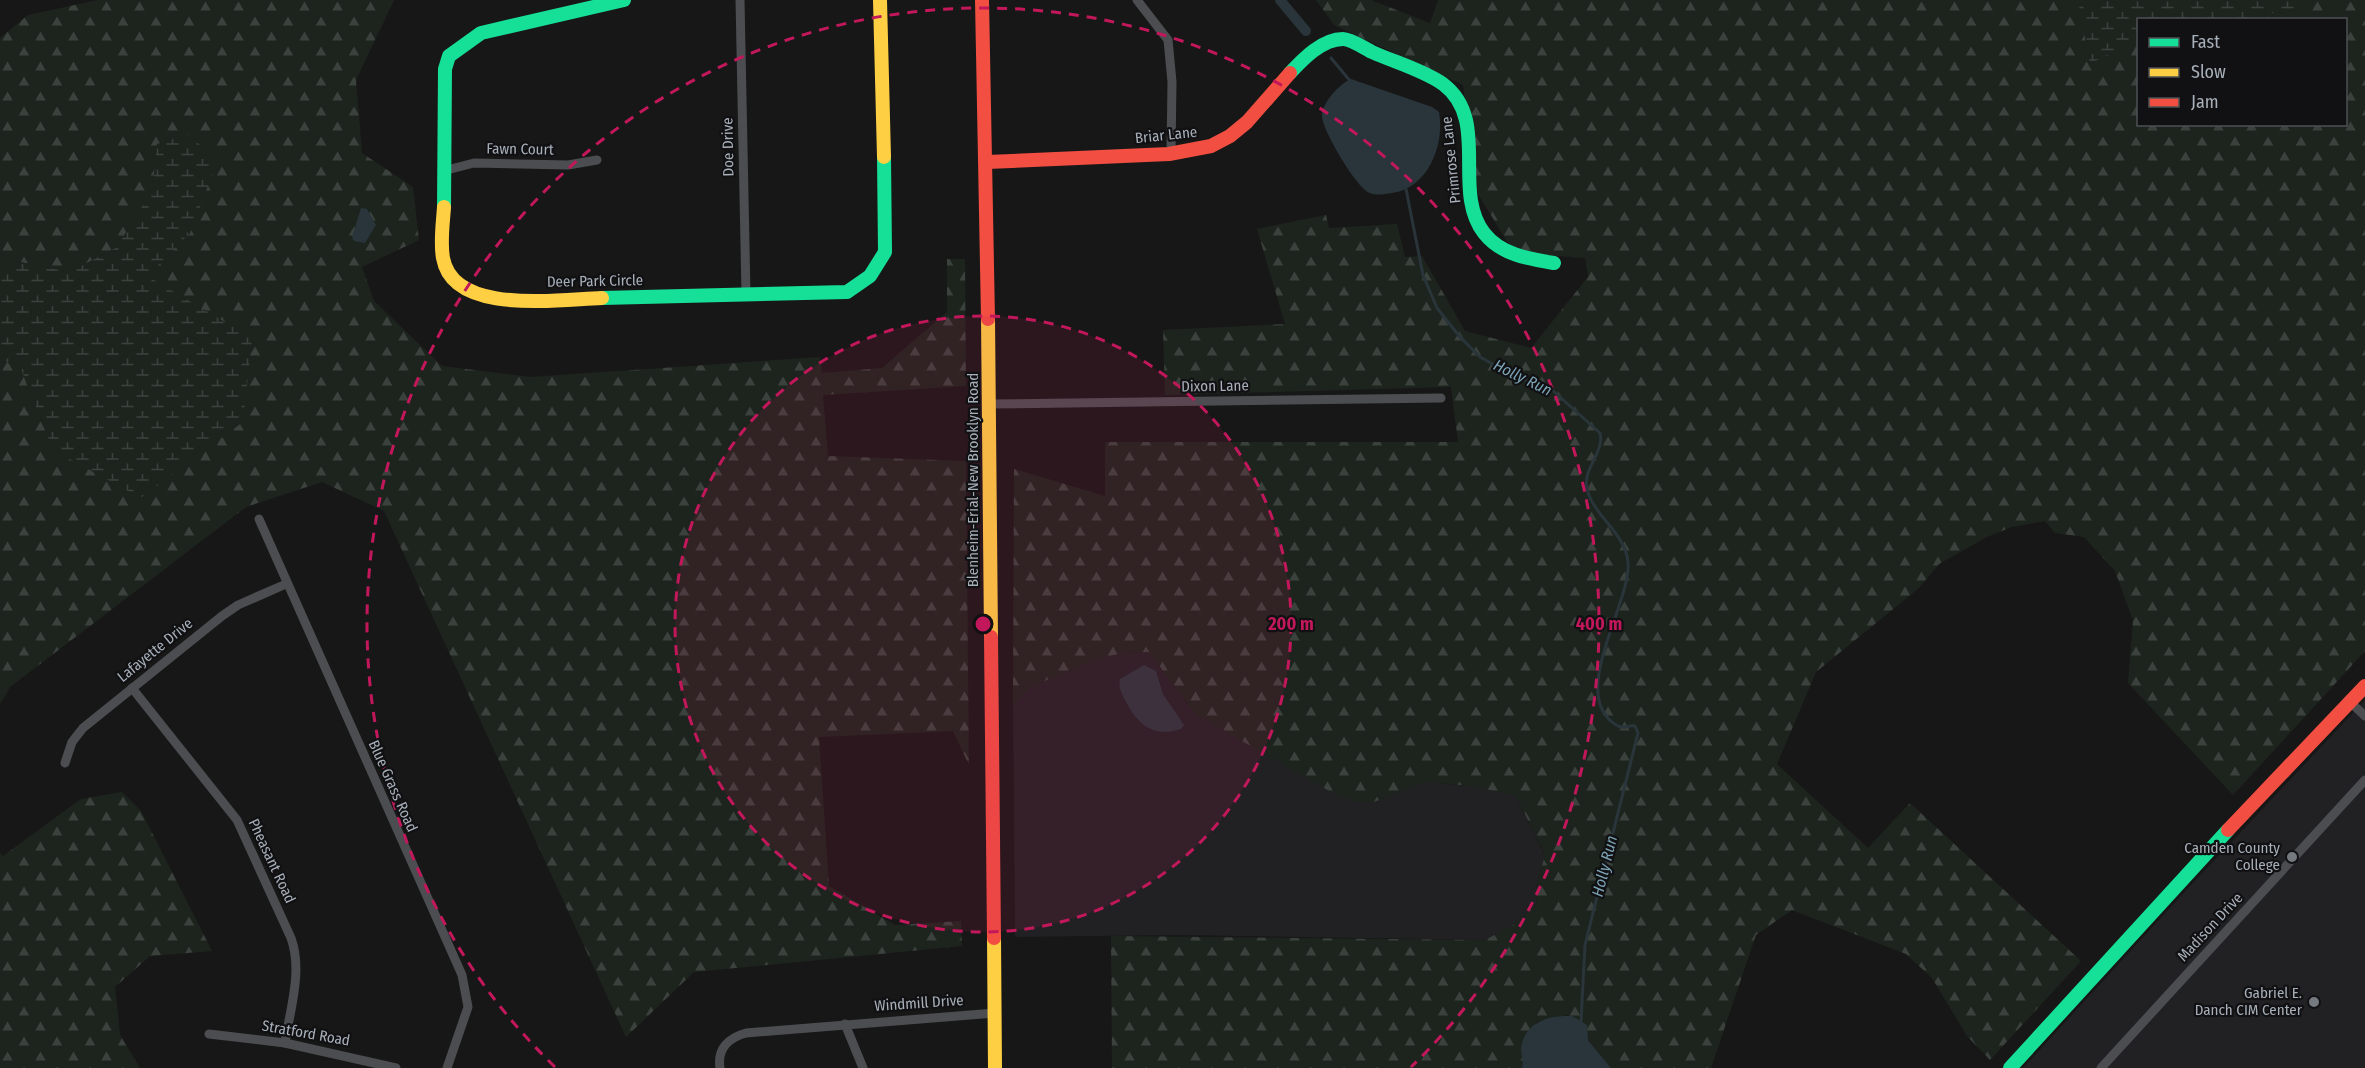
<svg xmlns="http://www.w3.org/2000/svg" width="2365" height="1068" viewBox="0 0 2365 1068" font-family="'Fira Sans Condensed',sans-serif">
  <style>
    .built { fill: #212123 }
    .forest { fill: url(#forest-firs) }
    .wetland { fill: url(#wetland-marsh) }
    .water { fill: #29353a }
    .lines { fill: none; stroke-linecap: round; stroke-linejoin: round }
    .stream { stroke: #29353a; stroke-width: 3 }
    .canal { stroke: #29353a; stroke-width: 10 }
    .street { stroke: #4b4d50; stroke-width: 9 }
    .fast { stroke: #16e098; stroke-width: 14 }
    .slow { stroke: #ffcf43; stroke-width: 14 }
    .jam { stroke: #f24e42; stroke-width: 14 }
    .ring { fill: none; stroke: #c2185b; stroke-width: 3; stroke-dasharray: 10 8 }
    .poi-dot { fill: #757a80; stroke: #111113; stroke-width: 2 }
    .labels { text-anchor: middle; stroke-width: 4.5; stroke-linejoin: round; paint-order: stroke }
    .street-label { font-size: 15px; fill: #a7afb9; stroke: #111113 }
    .poi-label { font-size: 15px; fill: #a7afb9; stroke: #111113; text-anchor: end }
    .water-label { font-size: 16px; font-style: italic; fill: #7ca4b6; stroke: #111113 }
    .centre { fill: #c2185b; stroke: #111113; stroke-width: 3 }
    .ring-label { font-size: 18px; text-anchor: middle; font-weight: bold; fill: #c2185b; stroke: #111113; stroke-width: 4.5; stroke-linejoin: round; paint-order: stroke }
  </style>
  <defs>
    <pattern id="forest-firs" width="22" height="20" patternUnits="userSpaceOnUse" patternTransform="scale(1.5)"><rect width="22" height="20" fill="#1d241d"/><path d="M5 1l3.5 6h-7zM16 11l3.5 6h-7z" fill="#3b413c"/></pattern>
    <pattern id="wetland-marsh" width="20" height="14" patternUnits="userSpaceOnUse" patternTransform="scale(1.5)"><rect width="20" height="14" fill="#1d241d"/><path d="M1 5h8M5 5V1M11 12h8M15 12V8" fill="none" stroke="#3b413c"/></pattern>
  </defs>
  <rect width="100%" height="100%" fill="#171717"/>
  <!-- built -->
  <g class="built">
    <path d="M1149 652 1195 714 1374 802 1426 782 1471 786 1516 796 1545 856 1538 880 1536 904 1513 925 1485 940 1179 935 1015 937 1013 703 1030 687 1098 659 1123 653Z"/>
    <path d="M2365 700V1068H2023L2190 886Z"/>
  </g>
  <!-- forest -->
  <g class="forest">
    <path d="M98 0H394L356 80 362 153 413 187 419 240 362 267 374 301 442 366 531 377 820 357 822 373 882 368 947 312V259H965L966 386 823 395 828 456 966 461 969 765 953 731 819 737 829 886 895 925 961 921 962 946 694 972 626 1037 384 511 322 482 246 507 10 687 0 704V361L19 364 53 450 147 276 190 233 157 144 153 189 117 247 70 272 10 260 0 270V38L28 15Z"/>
    <path d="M1316 0H1371L1430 23 1438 0H2078L2090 63 2138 38V124H2346V20L2259 19V14L2310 10 2313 0H2365V651L2233 795 2128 683 2133 620 2115 571 2084 537 2055 533 2045 521 2012 527 1987 537 1939 564 1919 588 1816 672 1777 764 1868 848 1910 803 2081 961 1990 1060 1967 1036 1932 978 1906 954 1792 910 1756 935 1711 1068H1611L1568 1015 1536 1022 1522 1068H1112L1111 936 1485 940 1513 925 1536 904 1538 880 1545 855 1516 796 1471 786 1426 782 1374 802H1356L1331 792 1195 714 1149 652 1123 653 1098 659 1030 687 1013 703 1014 469 1105 496V442H1458L1451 387 1165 395 1163 330 1285 324 1257 229 1326 215 1329 228 1397 224 1405 257 1422 256 1465 331 1531 348 1588 277 1585 258 1514 253 1478 194 1463 85 1334 25Z"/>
    <path d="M122 792 141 811 212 951 150 956 115 987 120 1035 140 1068H0V853L3 856 81 799Z"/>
  </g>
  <!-- wetland -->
  <g class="wetland">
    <path d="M2078 0H2313L2310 10 2260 14 2259 19 2138 20V38L2090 64Z"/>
    <path d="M189 134 217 162 190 233 147 276 252 338 243 422 141 498 53 450 19 364 0 361V270L10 260 70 272 117 247 153 189 157 144Z"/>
  </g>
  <!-- water -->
  <g class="water">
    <path d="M1351 79 1432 107 1439 112C1445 145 1428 188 1392 193 1385 194 1376 196 1370 193 1357 189 1323 131 1322 117 1321 104 1339 84 1351 79Z"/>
    <path d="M361 208 367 209 376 225 365 243 354 241 352 237Z"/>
    <path d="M1144 665 1156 671 1163 694 1184 725 1181 729C1154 738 1138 725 1126 702 1122 694 1118 688 1120 679Z"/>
    <path d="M1572 1016 1587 1025 1588 1040 1611 1068H1522C1524 1061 1521 1056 1521 1049 1524 1022 1549 1015 1572 1016Z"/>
  </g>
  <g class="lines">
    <!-- stream -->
    <g class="stream">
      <path d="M1331 58 1351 82"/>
      <path d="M1406 189 1423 275 1437 308 1460 337 1480 357 1516 377 1550 388 1600 433C1605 452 1582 469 1587 489 1594 517 1626 533 1628 563 1631 604 1566 698 1618 726 1623 729 1629 725 1635 726L1638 733 1585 945 1581 1021"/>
    </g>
    <!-- canal -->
    <path class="canal" d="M1280 0 1306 31"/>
    <!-- street -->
    <g class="street">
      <path d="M740 0 746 294"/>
      <path d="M1137 0 1168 40 1172 82 1171 152"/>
      <path d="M443 171 474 163 568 165 597 160"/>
      <path d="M990 404 1441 398"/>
      <path d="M259 519 462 975 468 1007 447 1068"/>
      <path d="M132 688 237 820 291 938C303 971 290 1009 285 1043"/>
      <path d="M2350 702 2365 716"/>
      <path d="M65 763 72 742 83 728 222 616 238 605 286 584"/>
      <path d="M845 1024 863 1068"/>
      <path d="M209 1034 285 1043 396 1068"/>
      <path d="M720 1068C717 1049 728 1038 746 1033L995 1013"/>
      <path d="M2101 1068 2365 780"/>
    </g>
    <!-- fast -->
    <g class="fast">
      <path d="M1290 73C1303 59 1322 39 1343 39 1351 39 1364 48 1372 52 1394 62 1423 70 1443 84 1491 120 1451 190 1484 233 1501 255 1529 259 1554 263"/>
      <path d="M444 207 445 69 449 56 481 33 624 0"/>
      <path d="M602 298 847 292 870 276 885 252 884 157"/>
      <path d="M2010 1068 2228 830"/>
    </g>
    <!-- slow -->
    <g class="slow">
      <path d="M880 0 884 157"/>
      <path d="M444 207C443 223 440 242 443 258 453 316 560 299 602 298"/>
      <path d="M988 319 991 637"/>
      <path d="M994 938 995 1068"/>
    </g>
    <!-- jam -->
    <g class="jam">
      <path d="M982 0 988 319"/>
      <path d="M987 162 1169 154 1211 146 1230 136 1247 122 1290 73"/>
      <path d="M991 637 994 938"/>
      <path d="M2228 830 2365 686"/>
    </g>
  </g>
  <!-- distance rings -->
  <circle cx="983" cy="624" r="308" fill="#c2185b" fill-opacity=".12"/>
  <g class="ring">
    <circle cx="983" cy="624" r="308"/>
    <path d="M555 1067A616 616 0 1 1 1411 1067"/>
  </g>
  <!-- markers -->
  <g class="poi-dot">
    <circle cx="2292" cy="857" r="6"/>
    <circle cx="2314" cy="1002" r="6"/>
  </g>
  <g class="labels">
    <!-- street labels -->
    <g class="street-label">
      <text transform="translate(1166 135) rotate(-6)" y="5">Briar Lane</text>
      <text transform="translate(728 147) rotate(-91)" y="5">Doe Drive</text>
      <text transform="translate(520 149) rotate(1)" y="5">Fawn Court</text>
      <text transform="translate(1451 160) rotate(-96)" y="5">Primrose Lane</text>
      <text transform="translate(595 281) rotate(-1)" y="5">Deer Park Circle</text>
      <text transform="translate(1215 386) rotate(-1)" y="5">Dixon Lane</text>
      <text transform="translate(973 480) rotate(-90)" y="5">Blenheim-Erial-New Brooklyn Road</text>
      <text transform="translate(155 650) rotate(-39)" y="5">Lafayette Drive</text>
      <text transform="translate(393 786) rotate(66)" y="5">Blue Grass Road</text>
      <text transform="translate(272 861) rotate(65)" y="5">Pheasant Road</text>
      <text transform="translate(2210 927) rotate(-47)" y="5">Madison Drive</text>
      <text transform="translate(919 1003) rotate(-4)" y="5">Windmill Drive</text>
      <text transform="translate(306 1033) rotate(10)" y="5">Stratford Road</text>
    </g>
    <!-- poi labels -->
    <g class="poi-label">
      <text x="2280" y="853">Camden County<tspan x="2280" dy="17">College</tspan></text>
      <text x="2302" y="998">Gabriel E.<tspan x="2302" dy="17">Danch CIM Center</tspan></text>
    </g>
    <!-- water labels -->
    <g class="water-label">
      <text transform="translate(1523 377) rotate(26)" y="6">Holly Run</text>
      <text transform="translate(1604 866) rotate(-76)" y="6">Holly Run</text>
    </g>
  </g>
  <circle cx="983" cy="624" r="9" class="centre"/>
  <g class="ring-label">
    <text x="1291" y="630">200 m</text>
    <text x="1599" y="630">400 m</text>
  </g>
  <!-- legend -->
  <rect x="2137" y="18" width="210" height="108" fill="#111113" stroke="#4d5055" stroke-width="1.5"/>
  <rect x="2149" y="38" width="30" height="9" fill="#16e098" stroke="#4d5055" stroke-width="1.5"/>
  <text x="2191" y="48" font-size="18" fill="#a7afb9">Fast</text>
  <rect x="2149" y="68" width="30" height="9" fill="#ffcf43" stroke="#4d5055" stroke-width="1.5"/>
  <text x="2191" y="78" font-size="18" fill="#a7afb9">Slow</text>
  <rect x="2149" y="98" width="30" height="9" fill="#f24e42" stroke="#4d5055" stroke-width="1.5"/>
  <text x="2191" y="108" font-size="18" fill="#a7afb9">Jam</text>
</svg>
